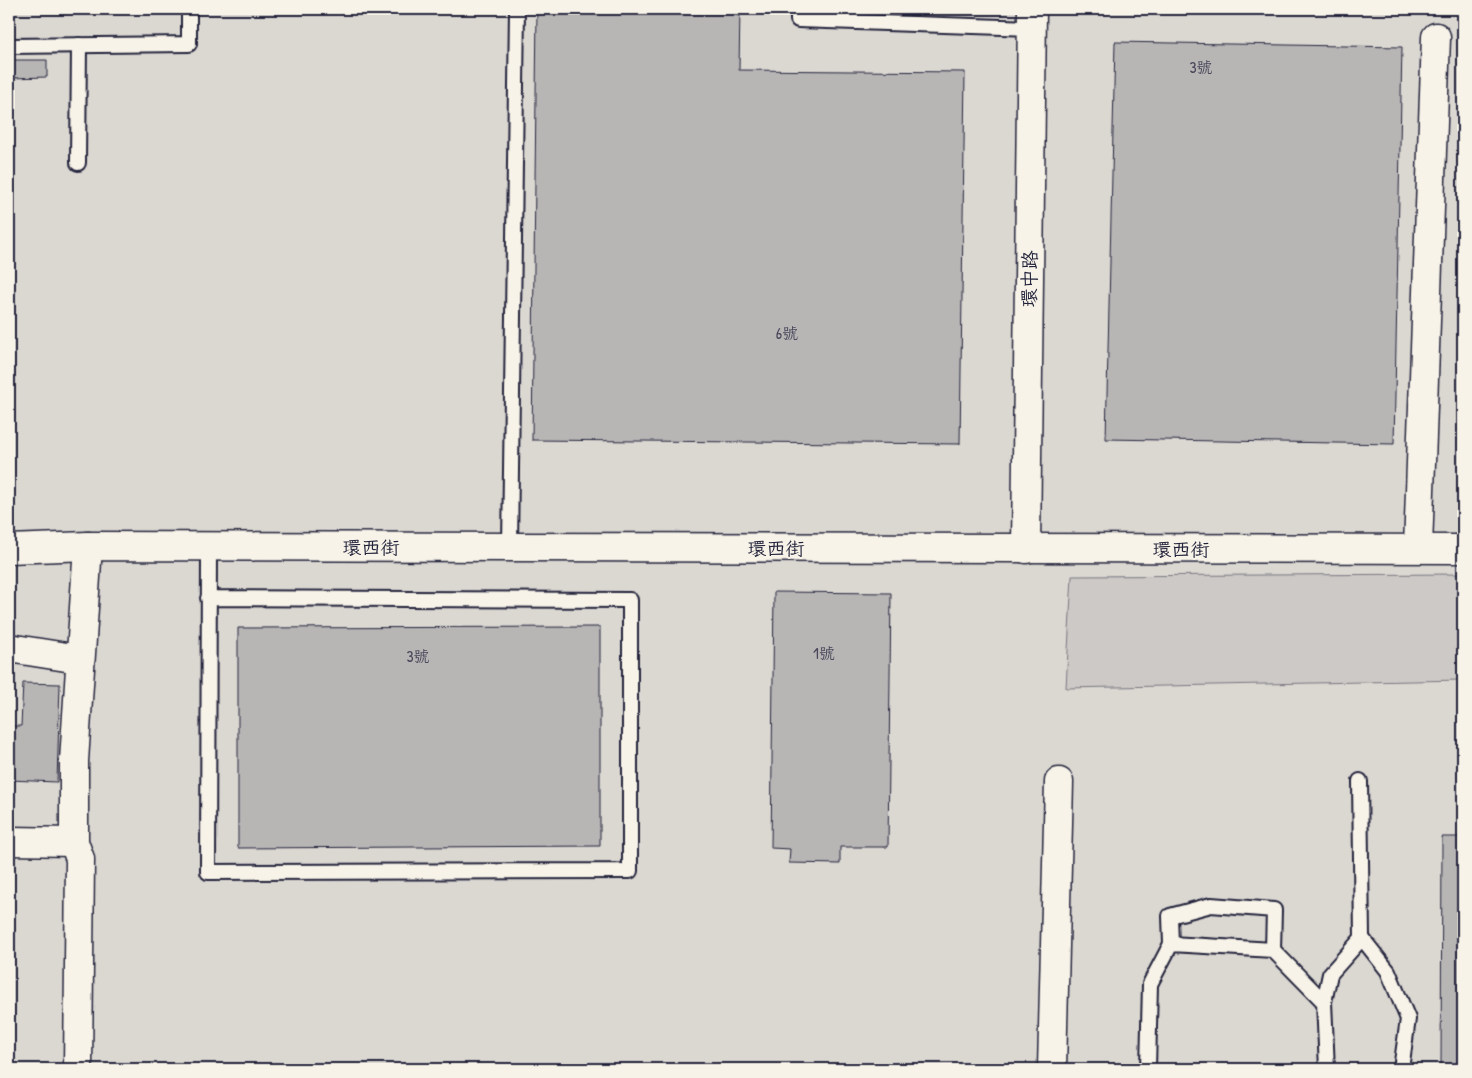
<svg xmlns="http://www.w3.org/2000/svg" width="1472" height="1078" viewBox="0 0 1472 1078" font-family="'Patrick Hand','LXGW WenKai TC',sans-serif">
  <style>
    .built { fill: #dbd8d2 }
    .green { fill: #cdc9c6; stroke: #787680 }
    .building { fill: #b8b6b5; stroke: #22223b }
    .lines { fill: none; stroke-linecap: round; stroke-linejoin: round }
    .lane-casing { stroke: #22223b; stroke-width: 18 }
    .street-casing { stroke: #22223b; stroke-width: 31 }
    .lane { stroke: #f7f3e8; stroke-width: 14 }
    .street { stroke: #f7f3e8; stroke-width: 28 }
    .labels { text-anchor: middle; stroke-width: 4; stroke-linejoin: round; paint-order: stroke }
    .number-label { font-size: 16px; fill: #48475a }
    .street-label { font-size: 19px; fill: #22223b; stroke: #f7f3e8 }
  </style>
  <rect width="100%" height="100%" fill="#eae6de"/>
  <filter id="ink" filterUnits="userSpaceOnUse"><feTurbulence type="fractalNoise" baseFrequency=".02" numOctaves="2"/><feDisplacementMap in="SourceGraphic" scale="10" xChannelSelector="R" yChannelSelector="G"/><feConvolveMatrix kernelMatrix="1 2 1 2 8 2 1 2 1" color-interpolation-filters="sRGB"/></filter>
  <g filter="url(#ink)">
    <!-- built -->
    <rect class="built" x="9" y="9" width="1454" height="1060"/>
    <!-- green -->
    <path class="green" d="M1463 574V680L1066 688 1072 576Z"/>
    <!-- building -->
    <g class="building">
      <path d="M537 9H740L739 70 965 72 960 444 532 440Z"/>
      <path d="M1115 42 1402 47 1394 444 1106 439Z"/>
      <path d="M11 60H47V77L10 78Z"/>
      <path d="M774 592 891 593 888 847H840V864L789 863 790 849 771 848Z"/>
      <path d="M600 627V846L238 848V628Z"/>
      <path d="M23 683 60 684 57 782 9 780V726H21Z"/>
      <path d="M1442 837H1463V1069H1441Z"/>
    </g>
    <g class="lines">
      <defs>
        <g id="lane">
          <path d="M798 9V20L1032 28"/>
          <path d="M9 46 189 44V9"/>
          <path d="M78 163 79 45"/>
          <path d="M510 547 517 9"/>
          <path d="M208 598 630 600V871L208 872 209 547"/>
          <path d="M1360 781 1362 938"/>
          <path d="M1171 944 1170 916 1211 905 1274 910 1273 950"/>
          <path d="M1148 1069 1150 984 1171 944 1273 950 1324 1002"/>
          <path d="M1327 1069 1324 1002 1330 974 1362 938 1388 971 1408 1019 1401 1069"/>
        </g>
        <g id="street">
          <path d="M1418 548 1436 37"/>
          <path d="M9 549 88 546 1463 549"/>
          <path d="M1026 549 1032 9"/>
          <path d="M9 648 79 659"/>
          <path d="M9 841 74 842"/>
          <path d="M78 1069 80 859 74 842V761L88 546"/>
          <path d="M1052 1069 1059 782"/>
        </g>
      </defs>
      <!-- lane casing -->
      <use href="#lane" class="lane-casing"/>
      <!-- street casing -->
      <use href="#street" class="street-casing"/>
      <!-- lane -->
      <use href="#lane" class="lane"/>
      <!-- street -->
      <use href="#street" class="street"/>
    </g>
  </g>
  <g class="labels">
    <!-- number labels -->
    <g class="number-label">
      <text x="1201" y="73">3號</text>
      <text x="787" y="339">6號</text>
      <text x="824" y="659">1號</text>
      <text x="418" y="662">3號</text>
    </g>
    <!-- street labels -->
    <g class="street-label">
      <text transform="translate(1029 279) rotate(-89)" y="7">環中路</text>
      <text x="371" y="554">環西街</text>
      <text x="776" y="555">環西街</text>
      <text x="1181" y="556">環西街</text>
    </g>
  </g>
  <!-- margin -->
  <rect width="1472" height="1078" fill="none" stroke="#f7f3e8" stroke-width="30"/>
  <rect x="15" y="15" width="1442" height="1048" fill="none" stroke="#22223b" stroke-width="2" filter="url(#ink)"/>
</svg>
